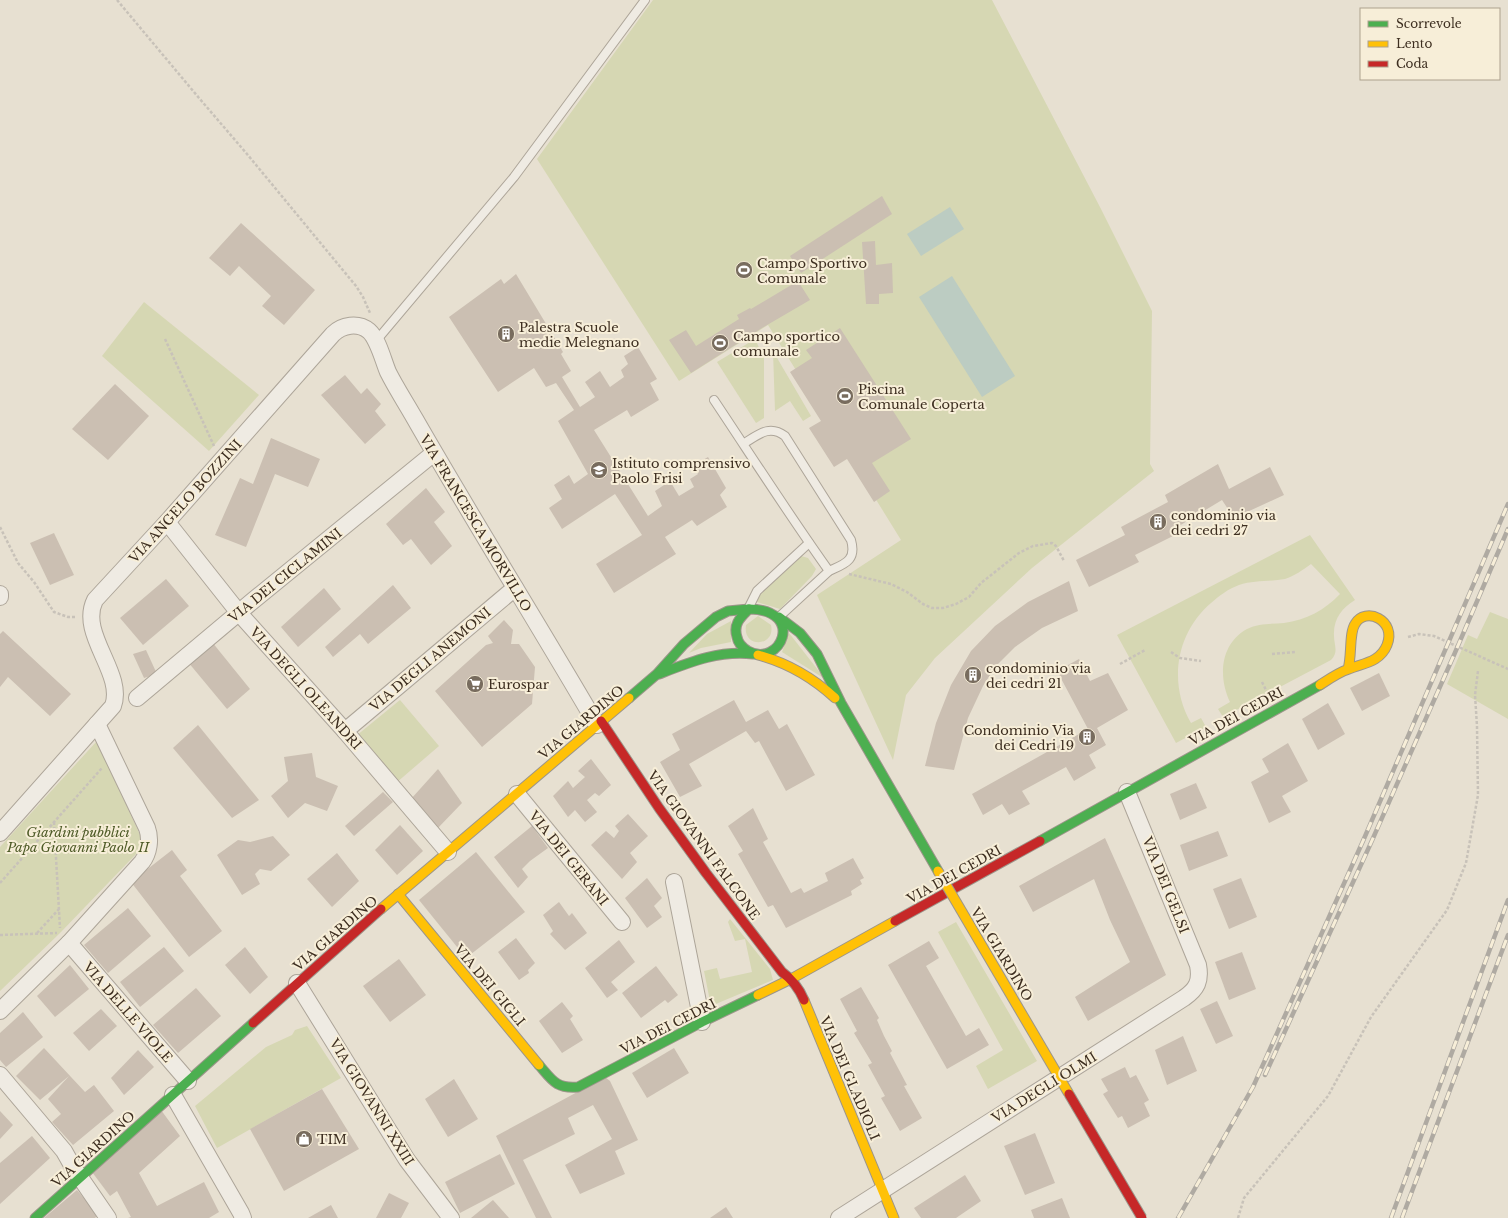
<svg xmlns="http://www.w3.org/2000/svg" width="1508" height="1218" viewBox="0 0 1508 1218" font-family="'Libre Baskerville',serif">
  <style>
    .green { fill: #d6d7b3 }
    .water { fill: #bcccc2 }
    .building { fill: #cbbfb2 }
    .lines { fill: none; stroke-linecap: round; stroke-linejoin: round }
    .lane-casing { stroke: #ada599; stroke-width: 10 }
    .street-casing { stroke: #ada599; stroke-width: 18 }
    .fast-casing { stroke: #9c958a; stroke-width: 11 }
    .slow-casing { stroke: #9c958a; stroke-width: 11 }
    .jam-casing { stroke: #9c958a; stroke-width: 11 }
    .path { stroke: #c8c2b9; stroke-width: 2.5; stroke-dasharray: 3 2; stroke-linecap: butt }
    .lane { stroke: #efebe3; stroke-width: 8 }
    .street { stroke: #efebe3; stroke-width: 16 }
    .fast { stroke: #4caf50; stroke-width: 9 }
    .slow { stroke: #ffc107; stroke-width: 9 }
    .jam { stroke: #c62828; stroke-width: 9 }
    .rail-casing { stroke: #afaaa2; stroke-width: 4.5 }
    .rail { stroke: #f7eed8; stroke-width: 3; stroke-dasharray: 9; stroke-linecap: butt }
    .slow-bridge-casing { stroke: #9c958a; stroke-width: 11; stroke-linecap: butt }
    .jam-bridge-casing { stroke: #9c958a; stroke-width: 11; stroke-linecap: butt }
    .slow-bridge { stroke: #ffc107; stroke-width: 9 }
    .jam-bridge { stroke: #c62828; stroke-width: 9 }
    .labels { text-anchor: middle; stroke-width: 4; stroke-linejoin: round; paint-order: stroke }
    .poi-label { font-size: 13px; fill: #3d2e20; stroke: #f7eed8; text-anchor: start }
    .street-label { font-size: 13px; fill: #3d2e20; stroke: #f7eed8 }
    .park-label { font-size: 13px; font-style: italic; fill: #4d5a26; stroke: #f7eed8 }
  </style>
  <rect width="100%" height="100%" fill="#e7e0d1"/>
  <!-- green -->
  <g class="green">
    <path d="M653 0H992L1101 209 1152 311 1150 464 1154 471 1032 568 935 658 906 695 893 760 817 595 901 540 768 325 679 381 537 159Z"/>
    <path d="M144 302 259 395 209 451 102 356Z"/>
    <path d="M755 339 764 358V418L756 423 717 362Z"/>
    <path d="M773 351 811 416 803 421 790 401 775 411Z"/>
    <path d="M1310 535 1355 600C1342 608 1333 619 1334 636 1334 645 1339 652 1331 660L1223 717 1218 709 1230 702C1218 677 1220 644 1247 629 1259 623 1272 624 1284 623 1306 620 1325 610 1340 594L1311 564C1303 570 1294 576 1285 579 1270 582 1254 580 1239 585 1228 589 1219 596 1211 603 1176 633 1168 683 1191 723L1201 718 1206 727 1176 743 1117 635Z"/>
    <path d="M801 556 808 558 816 569 812 576 780 609 757 602 759 595 763 590Z"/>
    <path d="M1490 612 1508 619V719L1447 684 1468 635 1477 639Z"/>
    <path d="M758 616 771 625C776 647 742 649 746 625Z"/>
    <path d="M731 621V642L701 648 689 653 707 634Z"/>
    <path d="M789 633 825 679 782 652Z"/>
    <path d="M400 700 439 746 396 783 356 736Z"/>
    <path d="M97 741 141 837 137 853 60 933 0 991V847Z"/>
    <path d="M730 919 770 969 773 980 711 1006 704 971 717 968 720 979 752 972 745 939 735 941 728 922Z"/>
    <path d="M956 922 1037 1061 988 1089 976 1066 1003 1050 938 932Z"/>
    <path d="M307 1026 341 1078 217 1148 195 1106 266 1047 292 1035 295 1030Z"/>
  </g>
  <!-- water -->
  <g class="water">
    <path d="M950 207 964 229 921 256 907 234Z"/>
    <path d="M952 276 1015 376 982 397 919 297Z"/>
  </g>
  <!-- building -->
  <g class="building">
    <path d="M882 196 892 214 801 273 790 256Z"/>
    <path d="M241 223 315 290 284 325 262 306 271 296 239 266 230 276 209 258Z"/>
    <path d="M875 241 876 265 892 263 893 293 879 294V304H866L862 242Z"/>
    <path d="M516 274 563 352 561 354 571 371 562 377 580 407 595 397 585 382 600 371 610 387 624 377 621 370 628 364 624 356 638 347 657 379 650 383 659 400 631 417 627 410 594 430 648 516 662 506 655 491 670 481 679 496 694 487 690 479 698 474 693 466 708 457 726 488 720 495 727 507 697 526 692 520 665 537 676 554 614 593 596 564 642 535 615 494 562 529 549 508 562 499 554 485 569 475 574 484 588 474 558 421 574 410 556 383 546 387 534 368 498 392 449 317 501 279 504 284Z"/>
    <path d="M798 281 810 300 762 328 691 373 669 340 686 330 696 346 739 319 737 315 750 308 751 309Z"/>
    <path d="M840 328 911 439 872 463 890 491 874 502 847 459 834 467 809 428 821 421 790 372 812 358 806 350Z"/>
    <path d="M345 375 361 394 367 388 381 404 375 411 386 425 365 444 321 395Z"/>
    <path d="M115 384 149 416 108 460 72 429Z"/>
    <path d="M271 438 320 459 308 487 275 474 246 547 215 535 240 478 253 484Z"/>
    <path d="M1218 464 1229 489 1270 467 1284 495 1234 518 1222 500 1179 526 1181 532 1135 555 1139 562 1089 587 1076 560 1125 535 1121 527 1168 502 1165 495Z"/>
    <path d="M426 488 445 512 434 522 452 546 431 565 411 539 403 545 386 524Z"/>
    <path d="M54 533 74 575 50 585 30 543Z"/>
    <path d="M166 579 189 606 143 645 120 618Z"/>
    <path d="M1069 581 1078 611 1042 628 1015 647 996 666 983 686 968 718 954 770 925 766 936 723 951 685 971 651 995 626 1028 602Z"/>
    <path d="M393 585 411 608 368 644 360 634 333 657 325 647Z"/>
    <path d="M324 588 341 609 298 647 281 627Z"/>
    <path d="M504 620 513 630 511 644H519L535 667 532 704 482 747 435 691 486 645 493 643 488 636Z"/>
    <path d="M3 631 71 694 50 716 8 677 0 687V634Z"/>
    <path d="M212 642 250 689 227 709 188 662Z"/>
    <path d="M146 650 157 674 144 678 133 654Z"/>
    <path d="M1079 659 1090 681 1108 673 1128 710 1097 728 1106 745 1089 755 1096 768 1074 781 1066 767 1022 791 1030 804 1009 815 1002 804 983 815 972 794 1088 729 1057 671Z"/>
    <path d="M1379 673 1390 696 1362 711 1350 688Z"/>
    <path d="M734 700 746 722 768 710 779 729 787 724 815 775 786 791 759 741 755 743 746 731 689 764 702 786 680 797 660 762 680 750 672 734Z"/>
    <path d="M1328 703 1345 734 1318 750 1302 719Z"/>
    <path d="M198 725 259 800 232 818 173 748Z"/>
    <path d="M1288 743 1308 781 1282 796 1291 812 1269 823 1251 782 1269 772 1262 759Z"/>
    <path d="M312 753 316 777 338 786 327 811 305 803 288 818 271 796 288 781 284 757Z"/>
    <path d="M591 759 611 785 599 796 595 793 587 800 597 812 585 822 575 810 568 817 553 796 568 781 573 788 585 777 578 771Z"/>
    <path d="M438 769 462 803 436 830 411 799Z"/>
    <path d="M1196 783 1207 808 1180 820 1170 794Z"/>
    <path d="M383 792 393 802 354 836 345 826Z"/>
    <path d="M753 808 768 839 763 842 791 893 801 888 804 893 828 881 825 873 853 858 864 878 860 880 862 884 851 891 852 895 786 928 773 905 768 907 738 854 743 851 728 826Z"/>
    <path d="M628 814 648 836 630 853 637 862 622 879 591 845 606 831 614 838 619 831 615 826Z"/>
    <path d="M400 825 423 851 397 875 375 850Z"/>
    <path d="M532 826 548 848 530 861 522 869 528 877 518 888 494 857Z"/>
    <path d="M1218 831 1228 856 1189 871 1180 845Z"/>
    <path d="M273 836 290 855 271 871 260 869 255 874 260 884 242 895 217 855 238 840 250 842Z"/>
    <path d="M1105 838 1166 975 1088 1021 1075 997 1130 962 1110 920 1094 879 1033 912 1019 886Z"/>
    <path d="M172 850 187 870 180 876 222 931 189 957 131 882Z"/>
    <path d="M476 852 525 912 466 958 419 900Z"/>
    <path d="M337 853 359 881 332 907 307 879Z"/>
    <path d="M647 878 662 898 654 906 662 917 647 928 625 898Z"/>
    <path d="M1241 878 1257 917 1229 929 1213 889Z"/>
    <path d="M559 902 569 916 572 913 587 933 565 950 550 934 553 931 543 915Z"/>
    <path d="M128 908 151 936 108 973 84 945Z"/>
    <path d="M516 938 535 963 528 970 529 973 519 980 498 952Z"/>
    <path d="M619 940 635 962 611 982 618 990 607 998 585 968Z"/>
    <path d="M929 941 939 958 926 966 966 1036 979 1028 989 1045 947 1069 888 965Z"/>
    <path d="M164 947 184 971 140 1007 120 982Z"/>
    <path d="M245 947 268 977 250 994 225 965Z"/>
    <path d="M1242 952 1256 989 1229 1000 1215 962Z"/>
    <path d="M399 959 426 995 390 1022 363 986Z"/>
    <path d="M70 965 89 989 55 1017 37 996Z"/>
    <path d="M656 966 678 995 668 1003 665 1000 641 1018 622 993Z"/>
    <path d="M861 987 879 1018 877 1020 884 1036 892 1051 890 1053 907 1085 904 1086 922 1118 900 1131 881 1098 885 1096 868 1065 872 1063 854 1033 857 1031 840 999Z"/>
    <path d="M196 988 221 1016 178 1053 153 1025Z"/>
    <path d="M1217 1001 1233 1036 1216 1044 1200 1009Z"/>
    <path d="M562 1002 573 1016 570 1019 583 1040 562 1053 539 1021Z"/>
    <path d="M101 1009 117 1026 89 1051 73 1033Z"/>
    <path d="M23 1012 43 1037 6 1067 0 1060V1033Z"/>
    <path d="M1183 1036 1197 1071 1167 1085 1155 1050Z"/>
    <path d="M44 1048 85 1092 94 1085 114 1111 73 1145 52 1122 61 1114 48 1099 69 1076 40 1100 16 1076Z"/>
    <path d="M674 1048 689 1073 647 1098 632 1073Z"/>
    <path d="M138 1050 154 1067 124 1095 111 1078Z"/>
    <path d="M1125 1067 1130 1078 1136 1075 1149 1100 1144 1103 1150 1116 1128 1128 1122 1116 1118 1118 1103 1094 1108 1091 1101 1079Z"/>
    <path d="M605 1077 610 1081 638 1140 615 1151 625 1174 580 1194 565 1165 612 1139 593 1105 568 1118 575 1134 523 1160 552 1218H536L496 1136Z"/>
    <path d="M454 1079 478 1119 448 1137 425 1099Z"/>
    <path d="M322 1089 359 1149 284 1191 250 1129Z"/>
    <path d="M161 1110 180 1136 139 1173 157 1206 204 1182 219 1212 209 1218H128L131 1217 117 1191 110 1196 92 1172Z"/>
    <path d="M0 1111 13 1125 0 1139Z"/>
    <path d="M1035 1133 1055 1183 1025 1195 1004 1146Z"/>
    <path d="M32 1136 50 1158 0 1204V1163Z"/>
    <path d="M500 1154 515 1184 460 1213 445 1182Z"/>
    <path d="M965 1175 981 1201 956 1218H921L914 1208Z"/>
    <path d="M77 1190 98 1215 95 1218H44Z"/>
    <path d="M389 1193 409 1203 401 1218H376Z"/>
    <path d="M1062 1198 1070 1218H1034L1031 1210Z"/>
    <path d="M493 1200 509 1218H471Z"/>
    <path d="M331 1205 338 1218H308Z"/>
    <path d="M726 1207 733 1218H710Z"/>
  </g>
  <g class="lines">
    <defs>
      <g id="lane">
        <path d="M376 341 514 177 645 0"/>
        <path d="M714 400C752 457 789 515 829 571 844 564 857 561 851 540L785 436C769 424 758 435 743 444"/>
        <path d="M749 607 757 591 809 543"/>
        <path d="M780 616 829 571"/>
      </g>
      <g id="street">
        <path d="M167 522 239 613 345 731 448 852"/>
        <path d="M0 594V597"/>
        <path d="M137 698 255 599 434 453"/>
        <path d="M345 731 515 588"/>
        <path d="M517 794 622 922"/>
        <path d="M0 833 113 706C125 673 78 634 95 600L167 522 333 334C342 325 358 322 369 331 378 339 383 360 388 372 396 388 406 403 415 419 474 522 537 622 597 725"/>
        <path d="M674 882 702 1022"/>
        <path d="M69 943 188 1081"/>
        <path d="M297 983 407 1160 451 1218"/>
        <path d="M0 1011 69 943 142 862C149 853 151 839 147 828L97 724"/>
        <path d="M0 1075 64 1151 73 1167 108 1218"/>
        <path d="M173 1095 241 1213 243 1218"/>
        <path d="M839 1218 1184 998C1197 989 1201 981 1198 965L1127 792"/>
      </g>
      <g id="fast">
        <path d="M749 609C807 610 780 669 748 651 743 648 738 643 737 637 733 624 740 618 749 609Z"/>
        <path d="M779 617 800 633 817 654 841 703 938 871"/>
        <path d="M659 674C690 662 719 650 753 654"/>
        <path d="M629 698 657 674 684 644 716 617 728 611 749 609"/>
        <path d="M1040 841 1320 685"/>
        <path d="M539 1065C552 1080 556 1089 578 1087L702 1022 758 995"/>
        <path d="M35 1218 253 1023"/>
      </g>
      <g id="slow">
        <path d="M758 655C788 663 812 677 835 698"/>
        <path d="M1320 685C1329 679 1339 672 1349 669 1364 663 1380 662 1387 645 1397 620 1365 606 1355 624 1349 633 1352 656 1348 669"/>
        <path d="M398 894 539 1065"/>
        <path d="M381 909 629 698"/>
        <path d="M758 995 791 979 895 921"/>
        <path d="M804 1000 894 1218"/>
      </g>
      <g id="jam">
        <path d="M601 721 659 808 706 873 782 972C793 980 799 988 804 1000"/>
        <path d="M895 921 1040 841"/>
        <path d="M253 1023 381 909"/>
      </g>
    </defs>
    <!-- lane casing -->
    <use href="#lane" class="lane-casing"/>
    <!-- street casing -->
    <use href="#street" class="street-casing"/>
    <!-- fast casing -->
    <use href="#fast" class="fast-casing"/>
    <!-- slow casing -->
    <use href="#slow" class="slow-casing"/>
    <!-- jam casing -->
    <use href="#jam" class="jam-casing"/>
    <!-- path -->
    <g class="path">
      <path d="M117 0 199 98 247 154 356 286 363 297 370 313"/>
      <path d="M165 339 214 446"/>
      <path d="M0 527 18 563 34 582 54 612 68 617H77"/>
      <path d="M849 574 891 584 907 592 923 604 932 608H943L956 604 969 597 981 583 1019 553 1033 546 1052 543 1056 546 1064 561"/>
      <path d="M1408 637 1419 634 1434 636 1508 669"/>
      <path d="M1171 652 1180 658 1201 661"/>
      <path d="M1272 654 1295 652"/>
      <path d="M1120 664 1145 650"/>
      <path d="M1262 682 1268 694"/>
      <path d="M54 822 60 928"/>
      <path d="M0 883 102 768"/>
      <path d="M37 933 59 909"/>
      <path d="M0 935 57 933"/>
      <path d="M1238 1218 1244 1198 1328 1096 1371 1017 1447 910 1466 863 1478 795 1477 726 1475 695 1478 671"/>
    </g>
    <!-- lane -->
    <use href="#lane" class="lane"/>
    <!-- street -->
    <use href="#street" class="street"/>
    <!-- fast -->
    <use href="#fast" class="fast"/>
    <!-- slow -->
    <use href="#slow" class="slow"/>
    <!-- jam -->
    <use href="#jam" class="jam"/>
    <defs>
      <g id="rail">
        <path d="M1265 1075 1370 845 1454 655 1508 529"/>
        <path d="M1178 1218 1253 1087 1363 841 1508 504"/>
        <path d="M1391 1218 1508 900"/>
        <path d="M1402 1218 1508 935"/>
      </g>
    </defs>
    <!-- rail casing -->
    <use href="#rail" class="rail-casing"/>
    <!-- rail -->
    <use href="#rail" class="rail"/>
    <defs>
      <path id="slow-bridge" d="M938 871 1069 1094"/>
      <path id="jam-bridge" d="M1069 1094 1142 1218"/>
    </defs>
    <!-- slow-bridge casing -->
    <use href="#slow-bridge" class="slow-bridge-casing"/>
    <!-- jam-bridge casing -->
    <use href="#jam-bridge" class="jam-bridge-casing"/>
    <!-- slow-bridge -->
    <use href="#slow-bridge" class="slow-bridge"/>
    <!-- jam-bridge -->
    <use href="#jam-bridge" class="jam-bridge"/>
  </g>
  <!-- icons -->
  <defs>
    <symbol id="stadium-disc" viewBox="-11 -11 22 22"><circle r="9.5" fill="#786c5e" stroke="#f7eed8"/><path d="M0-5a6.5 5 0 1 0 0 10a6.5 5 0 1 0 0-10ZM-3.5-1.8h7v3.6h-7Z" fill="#fff"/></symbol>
    <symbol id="building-disc" viewBox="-11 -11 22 22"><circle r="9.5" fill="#786c5e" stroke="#f7eed8"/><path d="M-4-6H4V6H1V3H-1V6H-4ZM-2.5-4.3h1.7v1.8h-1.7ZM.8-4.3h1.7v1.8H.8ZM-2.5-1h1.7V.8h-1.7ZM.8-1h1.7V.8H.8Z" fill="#fff"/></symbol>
    <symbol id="school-disc" viewBox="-11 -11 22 22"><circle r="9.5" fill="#786c5e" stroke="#f7eed8"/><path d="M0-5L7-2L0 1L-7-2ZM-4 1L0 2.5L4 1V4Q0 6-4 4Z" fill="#fff"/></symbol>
    <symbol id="supermarket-disc" viewBox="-11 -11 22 22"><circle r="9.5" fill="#786c5e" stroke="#f7eed8"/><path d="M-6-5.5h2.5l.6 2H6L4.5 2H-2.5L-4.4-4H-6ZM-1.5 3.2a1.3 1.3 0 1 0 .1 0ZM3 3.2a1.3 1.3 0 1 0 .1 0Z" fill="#fff"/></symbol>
    <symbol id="shop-disc" viewBox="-11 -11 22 22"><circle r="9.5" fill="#786c5e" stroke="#f7eed8"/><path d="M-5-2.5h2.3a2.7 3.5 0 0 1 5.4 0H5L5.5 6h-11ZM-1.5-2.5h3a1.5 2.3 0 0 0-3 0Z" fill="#fff"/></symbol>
  </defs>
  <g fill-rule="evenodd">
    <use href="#stadium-disc" x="734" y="260" width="20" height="20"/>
    <use href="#building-disc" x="496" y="324" width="20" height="20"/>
    <use href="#stadium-disc" x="710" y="333" width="20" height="20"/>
    <use href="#stadium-disc" x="835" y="386" width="20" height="20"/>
    <use href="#school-disc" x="589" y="460" width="20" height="20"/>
    <use href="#building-disc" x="1148" y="512" width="20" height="20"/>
    <use href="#building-disc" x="963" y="665" width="20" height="20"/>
    <use href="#supermarket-disc" x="465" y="674" width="20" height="20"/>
    <use href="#building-disc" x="1077" y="727" width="20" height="20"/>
    <use href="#shop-disc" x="294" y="1129" width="20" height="20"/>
  </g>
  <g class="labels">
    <!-- poi labels -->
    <g class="poi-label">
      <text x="757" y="268">Campo Sportivo<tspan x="757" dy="15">Comunale</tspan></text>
      <text x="519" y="332">Palestra Scuole<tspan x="519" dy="15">medie Melegnano</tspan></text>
      <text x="733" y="341">Campo sportico<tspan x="733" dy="15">comunale</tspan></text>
      <text x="858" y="394">Piscina<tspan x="858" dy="15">Comunale Coperta</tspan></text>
      <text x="612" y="468">Istituto comprensivo<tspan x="612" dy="15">Paolo Frisi</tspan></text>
      <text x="1171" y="520">condominio via<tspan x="1171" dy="15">dei cedri 27</tspan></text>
      <text x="986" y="673">condominio via<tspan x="986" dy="15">dei cedri 21</tspan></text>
      <text x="488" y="689">Eurospar</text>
      <text x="1074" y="735" text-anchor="end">Condominio Via<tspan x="1074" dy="15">dei Cedri 19</tspan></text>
      <text x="317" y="1144">TIM</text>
    </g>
    <!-- street labels -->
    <g class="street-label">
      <text transform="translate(185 501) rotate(-48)" y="5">VIA ANGELO BOZZINI</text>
      <text transform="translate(476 523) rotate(59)" y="5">VIA FRANCESCA MORVILLO</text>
      <text transform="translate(285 575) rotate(-39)" y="5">VIA DEI CICLAMINI</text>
      <text transform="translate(430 659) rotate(-40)" y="5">VIA DEGLI ANEMONI</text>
      <text transform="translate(306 688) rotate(48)" y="5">VIA DEGLI OLEANDRI</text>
      <text transform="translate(1236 716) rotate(-29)" y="5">VIA DEI CEDRI</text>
      <text transform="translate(581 722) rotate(-40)" y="5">VIA GIARDINO</text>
      <text transform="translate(704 845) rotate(54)" y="5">VIA GIOVANNI FALCONE</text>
      <text transform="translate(569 858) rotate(51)" y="5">VIA DEI GERANI</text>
      <text transform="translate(954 874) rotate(-29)" y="5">VIA DEI CEDRI</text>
      <text transform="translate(1166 885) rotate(68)" y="5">VIA DEI GELSI</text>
      <text transform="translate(335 933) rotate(-41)" y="5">VIA GIARDINO</text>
      <text transform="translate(1002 954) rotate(59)" y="5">VIA GIARDINO</text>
      <text transform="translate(490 985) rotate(50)" y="5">VIA DEI GIGLI</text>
      <text transform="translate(128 1012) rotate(49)" y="5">VIA DELLE VIOLE</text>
      <text transform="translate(668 1026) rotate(-27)" y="5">VIA DEI CEDRI</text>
      <text transform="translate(850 1078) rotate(67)" y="5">VIA DEI GLADIOLI</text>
      <text transform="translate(1044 1087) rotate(-32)" y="5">VIA DEGLI OLMI</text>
      <text transform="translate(372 1102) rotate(58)" y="5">VIA GIOVANNI XXIII</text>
      <text transform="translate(93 1149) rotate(-42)" y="5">VIA GIARDINO</text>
    </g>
    <!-- park labels -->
    <g class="park-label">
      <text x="78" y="837">Giardini pubblici<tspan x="78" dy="15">Papa Giovanni Paolo II</tspan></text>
    </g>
  </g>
  <!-- legend -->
  <rect x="1360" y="8" width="140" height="72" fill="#f7eed8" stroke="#ada18e"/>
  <rect x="1368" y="21" width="20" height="6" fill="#4caf50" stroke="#ada18e"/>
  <text x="1396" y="28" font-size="12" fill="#3d2e20">Scorrevole</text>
  <rect x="1368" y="41" width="20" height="6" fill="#ffc107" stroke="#ada18e"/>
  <text x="1396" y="48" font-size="12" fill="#3d2e20">Lento</text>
  <rect x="1368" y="61" width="20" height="6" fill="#c62828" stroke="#ada18e"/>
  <text x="1396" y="68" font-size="12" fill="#3d2e20">Coda</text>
</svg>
